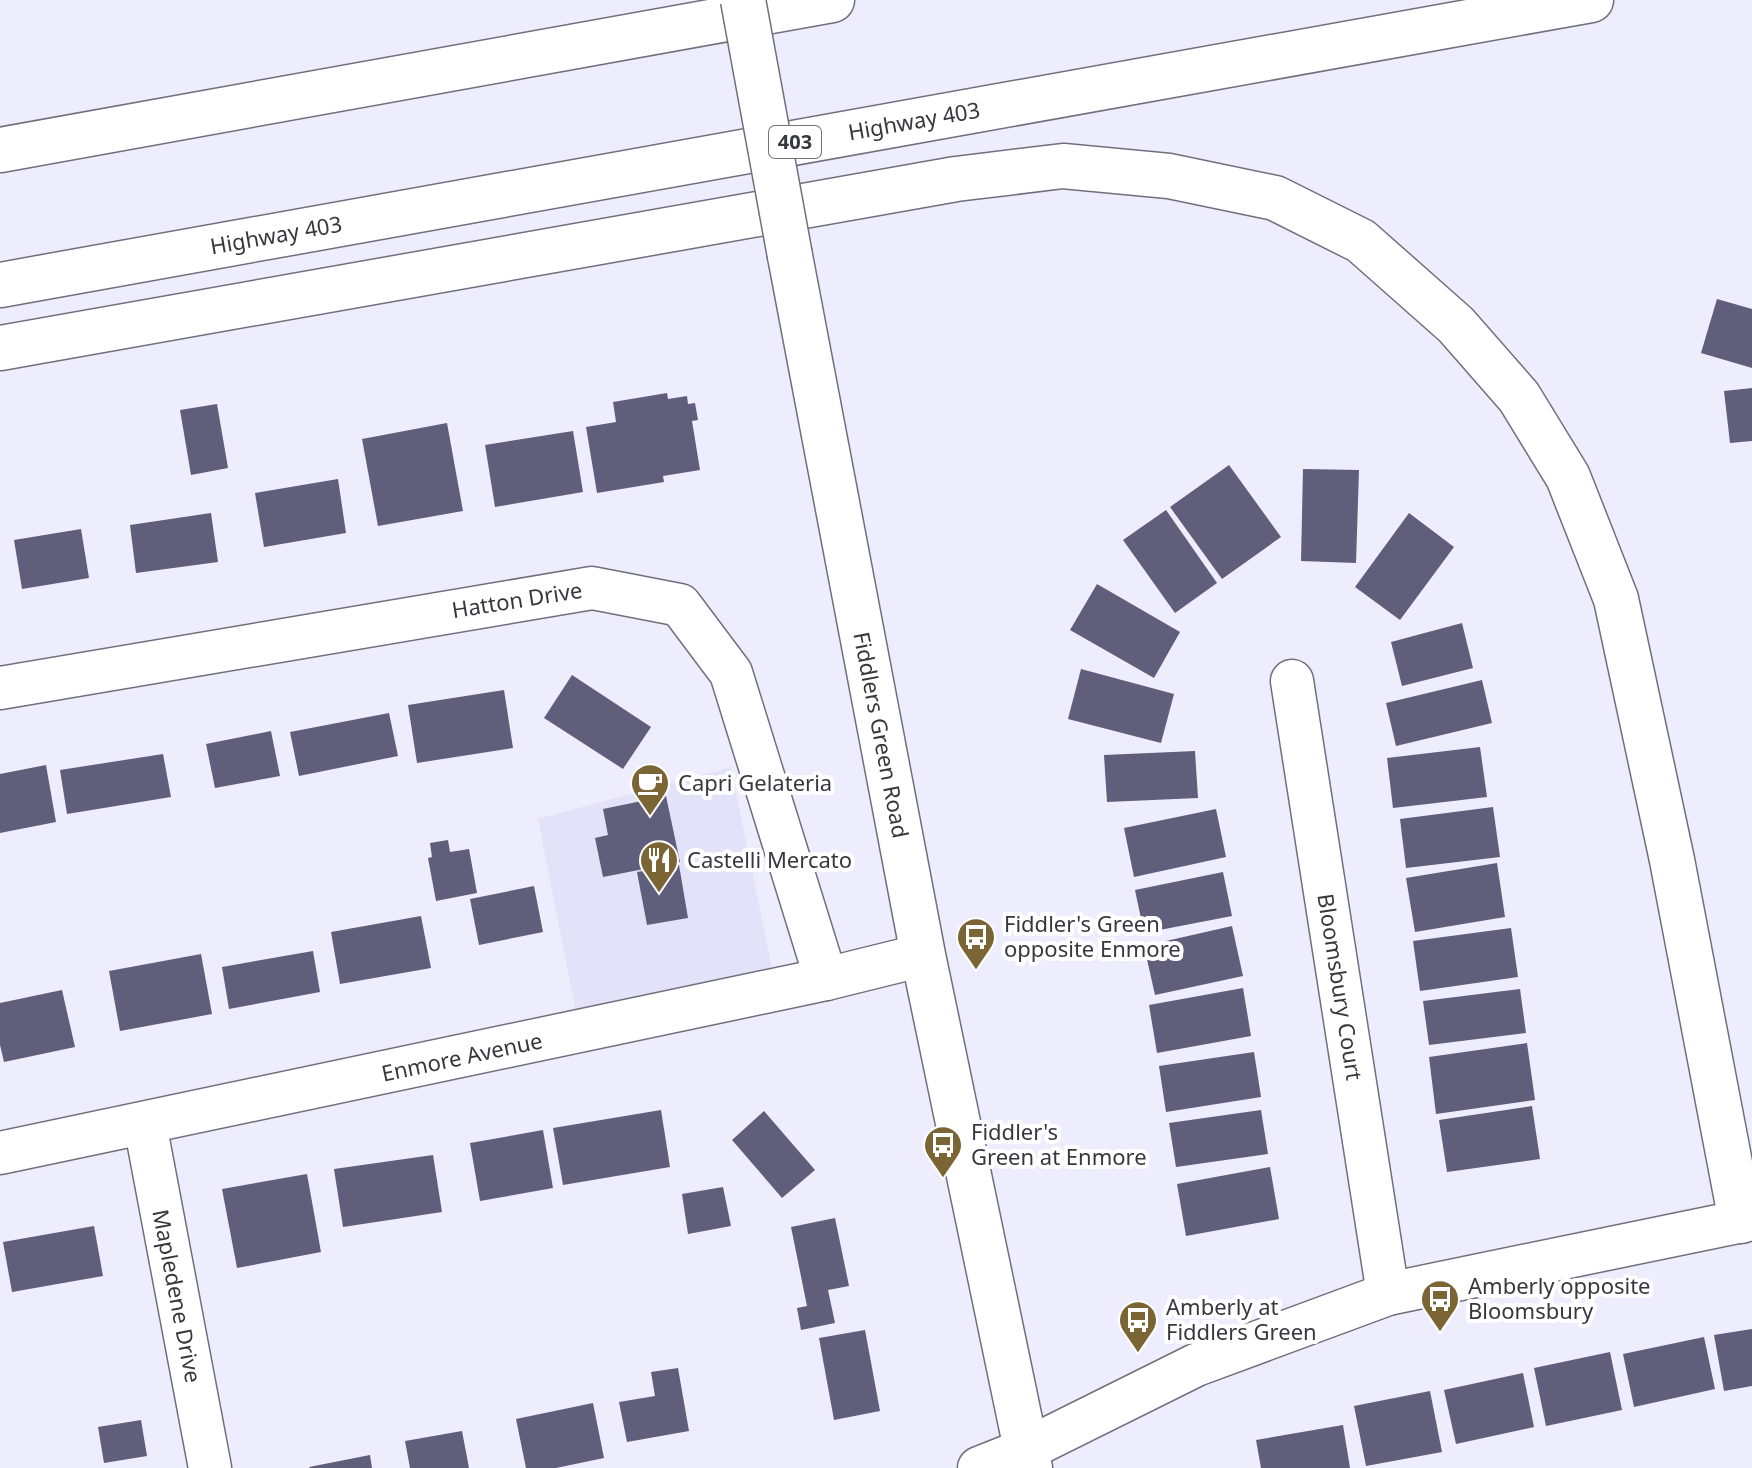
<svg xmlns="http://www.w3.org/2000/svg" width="1752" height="1468" viewBox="0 0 1752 1468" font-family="'Noto Sans',sans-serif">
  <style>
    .built { fill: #e2e2f9 }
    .building { fill: #5f5e7b }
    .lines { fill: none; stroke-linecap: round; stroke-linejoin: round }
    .minor-casing { stroke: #6f6f7d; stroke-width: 45 }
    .major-casing { stroke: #6f6f7d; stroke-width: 47 }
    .highway-casing { stroke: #6f6f7d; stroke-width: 47 }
    .minor { stroke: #fff; stroke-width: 42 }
    .major { stroke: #fff; stroke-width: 44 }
    .highway { stroke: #fff; stroke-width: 44 }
    .major-bridge-casing { stroke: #6f6f7d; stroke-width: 47; stroke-linecap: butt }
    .major-bridge { stroke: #fff; stroke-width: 44 }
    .labels { text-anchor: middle; stroke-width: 8; stroke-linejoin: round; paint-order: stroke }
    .shield { fill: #fff; stroke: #737378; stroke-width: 2 }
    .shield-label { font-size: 20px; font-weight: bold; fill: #37373e }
    .street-label { font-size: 22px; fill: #37373e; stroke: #fff }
    .poi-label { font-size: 22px; fill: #37373e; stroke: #fff; text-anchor: start }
  </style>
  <rect width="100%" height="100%" fill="#ededfd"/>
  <!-- built -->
  <path class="built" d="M731 767 773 974 576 1012 538 819Z"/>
  <!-- building -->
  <g class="building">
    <path d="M1717 299 1752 309V368L1701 353Z"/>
    <path d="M1752 388V441L1730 443 1724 391Z"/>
    <path d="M667 393 668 399 687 396 688 404 695 403 698 420 692 421 700 470 663 476 664 482 597 493 586 427 616 422 613 402Z"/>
    <path d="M217 404 228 468 191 475 180 410Z"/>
    <path d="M447 423 463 511 378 526 362 439Z"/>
    <path d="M573 431 583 492 495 507 485 445Z"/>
    <path d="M1229 465 1281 537 1222 579 1170 507Z"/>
    <path d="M1303 469 1359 470 1356 563 1301 561Z"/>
    <path d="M338 479 346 533 264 547 255 493Z"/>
    <path d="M1166 510 1217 583 1175 613 1123 540Z"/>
    <path d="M211 513 218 562 136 573 130 525Z"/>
    <path d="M1409 513 1454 547 1400 620 1355 587Z"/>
    <path d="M81 529 89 578 22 589 14 540Z"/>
    <path d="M1097 584 1180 632 1154 678 1070 630Z"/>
    <path d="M1462 623 1473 668 1402 686 1391 642Z"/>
    <path d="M1081 669 1174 694 1161 743 1068 719Z"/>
    <path d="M572 675 651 727 623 769 544 718Z"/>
    <path d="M1482 680 1492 723 1396 746 1386 703Z"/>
    <path d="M504 690 513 748 417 763 408 705Z"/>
    <path d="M389 713 398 756 299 776 290 732Z"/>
    <path d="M271 731 280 776 215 788 206 744Z"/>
    <path d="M1480 747 1487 797 1393 808 1387 758Z"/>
    <path d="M1195 751 1198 798 1107 802 1104 755Z"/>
    <path d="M163 754 171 797 67 814 60 770Z"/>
    <path d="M46 765 56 822 0 833V774Z"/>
    <path d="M666 796 680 862 603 877 595 838 608 835 603 809Z"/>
    <path d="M1493 807 1500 857 1406 868 1400 819Z"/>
    <path d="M1216 809 1226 857 1134 877 1124 828Z"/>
    <path d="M448 840 450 852 469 849 477 893 436 901 428 858 432 857 430 843Z"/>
    <path d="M1497 863 1505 917 1415 932 1406 878Z"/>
    <path d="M679 865 688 918 647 925 637 872Z"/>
    <path d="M1223 872 1232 916 1144 933 1135 890Z"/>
    <path d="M534 886 543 932 479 945 470 899Z"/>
    <path d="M421 916 431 968 340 984 331 932Z"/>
    <path d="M1232 926 1243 976 1155 995 1144 946Z"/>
    <path d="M1511 928 1518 977 1420 991 1413 941Z"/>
    <path d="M313 951 320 992 229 1009 222 967Z"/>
    <path d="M201 954 212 1014 120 1031 109 971Z"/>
    <path d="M1243 988 1251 1036 1157 1053 1149 1005Z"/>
    <path d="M1520 989 1526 1033 1429 1045 1423 1001Z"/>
    <path d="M62 990 75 1047 4 1062 0 1045V1003Z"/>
    <path d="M1527 1043 1535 1100 1436 1114 1429 1057Z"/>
    <path d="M1254 1052 1261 1097 1166 1112 1159 1066Z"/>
    <path d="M1532 1106 1540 1159 1447 1172 1439 1120Z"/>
    <path d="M661 1110 670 1167 563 1185 553 1128Z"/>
    <path d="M1261 1110 1268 1154 1176 1167 1169 1123Z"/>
    <path d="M764 1111 815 1170 782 1198 732 1140Z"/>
    <path d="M543 1130 553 1188 480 1201 470 1143Z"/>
    <path d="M433 1155 442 1212 343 1227 334 1169Z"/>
    <path d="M1270 1167 1279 1219 1186 1236 1177 1184Z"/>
    <path d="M307 1174 321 1252 237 1268 222 1189Z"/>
    <path d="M723 1187 731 1226 688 1234 682 1194Z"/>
    <path d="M835 1218 849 1286 828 1290 835 1323 801 1330 797 1308 807 1306 791 1227Z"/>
    <path d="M94 1226 103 1276 12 1292 3 1242Z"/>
    <path d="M1752 1329V1386L1724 1391 1714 1335Z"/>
    <path d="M865 1330 880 1411 834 1420 819 1338Z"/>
    <path d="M1704 1337 1715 1389 1634 1407 1623 1354Z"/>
    <path d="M1610 1352 1622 1410 1546 1426 1534 1368Z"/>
    <path d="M678 1368 689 1431 627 1442 619 1402 655 1396 651 1372Z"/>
    <path d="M1523 1373 1534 1427 1456 1444 1444 1390Z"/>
    <path d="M1430 1391 1442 1452 1366 1466 1354 1406Z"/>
    <path d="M593 1403 604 1458 556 1468H526L516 1419Z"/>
    <path d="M141 1420 147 1456 104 1463 98 1427Z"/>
    <path d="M1343 1425 1350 1468H1261L1256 1440Z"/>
    <path d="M462 1431 469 1468H410L405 1441Z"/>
    <path d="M370 1455 372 1468H310L309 1467Z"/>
  </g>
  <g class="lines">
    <defs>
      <g id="minor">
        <path d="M1292 681 1388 1294"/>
        <path d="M0 688 592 588 680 605 731 673 826 979"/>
        <path d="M145 1124 210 1468"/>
        <path d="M0 1153 826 979 923 955"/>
        <path d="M979 1468 1027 1449 1196 1365 1388 1294 1752 1219"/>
      </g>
      <path id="major" d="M790 256 923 955 1030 1468"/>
      <g id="highway">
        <path d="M0 150 832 0"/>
        <path d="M0 285 1591 0"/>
        <path d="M0 348 956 179 1063 166 1169 176 1275 198 1361 241 1456 325 1519 397 1568 477 1616 599 1672 860 1741 1221"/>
      </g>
    </defs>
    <!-- minor casing -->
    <use href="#minor" class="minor-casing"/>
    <!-- major casing -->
    <use href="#major" class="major-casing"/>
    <!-- highway casing -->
    <use href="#highway" class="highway-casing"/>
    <!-- minor -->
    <use href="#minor" class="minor"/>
    <!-- major -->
    <use href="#major" class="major"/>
    <!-- highway -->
    <use href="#highway" class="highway"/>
    <defs>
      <path id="major-bridge" d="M743 0 790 256"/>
    </defs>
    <!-- major-bridge casing -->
    <use href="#major-bridge" class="major-bridge-casing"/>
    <!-- major-bridge -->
    <use href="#major-bridge" class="major-bridge"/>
  </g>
  <!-- icons -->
  <defs>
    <symbol id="cafe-pin" viewBox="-11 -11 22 30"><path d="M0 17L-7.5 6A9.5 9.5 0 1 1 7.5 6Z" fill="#7b6534" stroke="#fff"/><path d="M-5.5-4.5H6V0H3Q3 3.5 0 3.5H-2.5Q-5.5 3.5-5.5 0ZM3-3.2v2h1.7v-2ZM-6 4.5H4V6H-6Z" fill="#fff"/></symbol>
    <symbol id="restaurant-pin" viewBox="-11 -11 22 30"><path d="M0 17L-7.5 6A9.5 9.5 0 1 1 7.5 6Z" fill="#7b6534" stroke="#fff"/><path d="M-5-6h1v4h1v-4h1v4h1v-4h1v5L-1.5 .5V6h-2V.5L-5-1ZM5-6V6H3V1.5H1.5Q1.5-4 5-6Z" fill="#fff"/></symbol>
    <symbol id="bus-pin" viewBox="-11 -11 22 30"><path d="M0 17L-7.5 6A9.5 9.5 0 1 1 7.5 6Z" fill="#7b6534" stroke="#fff"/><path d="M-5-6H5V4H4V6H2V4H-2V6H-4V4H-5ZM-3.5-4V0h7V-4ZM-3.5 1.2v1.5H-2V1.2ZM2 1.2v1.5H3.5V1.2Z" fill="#fff"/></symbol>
  </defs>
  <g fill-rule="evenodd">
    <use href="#cafe-pin" x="628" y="761" width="44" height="60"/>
    <use href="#restaurant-pin" x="637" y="838" width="44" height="60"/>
    <use href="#bus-pin" x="954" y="915" width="44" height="60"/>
    <use href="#bus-pin" x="921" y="1123" width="44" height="60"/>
    <use href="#bus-pin" x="1418" y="1277" width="44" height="60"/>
    <use href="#bus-pin" x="1116" y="1298" width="44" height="60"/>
  </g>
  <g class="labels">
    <!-- shield labels -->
    <rect class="shield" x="769" y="126" width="52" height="32" rx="6"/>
    <g class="shield-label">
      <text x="795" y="149">403</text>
    </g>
    <!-- street labels -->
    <g class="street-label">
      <text transform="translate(914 121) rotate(-10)" y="8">Highway 403</text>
      <text transform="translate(276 235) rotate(-10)" y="8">Highway 403</text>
      <text transform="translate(517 600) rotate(-9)" y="8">Hatton Drive</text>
      <text transform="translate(881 735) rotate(79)" y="8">Fiddlers Green Road</text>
      <text transform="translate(1340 987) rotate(81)" y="8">Bloomsbury Court</text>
      <text transform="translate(462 1057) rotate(-12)" y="8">Enmore Avenue</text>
      <text transform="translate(177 1296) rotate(79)" y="8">Mapledene Drive</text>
    </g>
    <!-- poi labels -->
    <g class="poi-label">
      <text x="678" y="791">Capri Gelateria</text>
      <text x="687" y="868">Castelli Mercato</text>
      <text x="1004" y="932">Fiddler's Green<tspan x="1004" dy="25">opposite Enmore</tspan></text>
      <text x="971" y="1140">Fiddler's<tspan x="971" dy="25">Green at Enmore</tspan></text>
      <text x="1468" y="1294">Amberly opposite<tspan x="1468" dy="25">Bloomsbury</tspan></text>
      <text x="1166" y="1315">Amberly at<tspan x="1166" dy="25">Fiddlers Green</tspan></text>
    </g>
  </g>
</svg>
